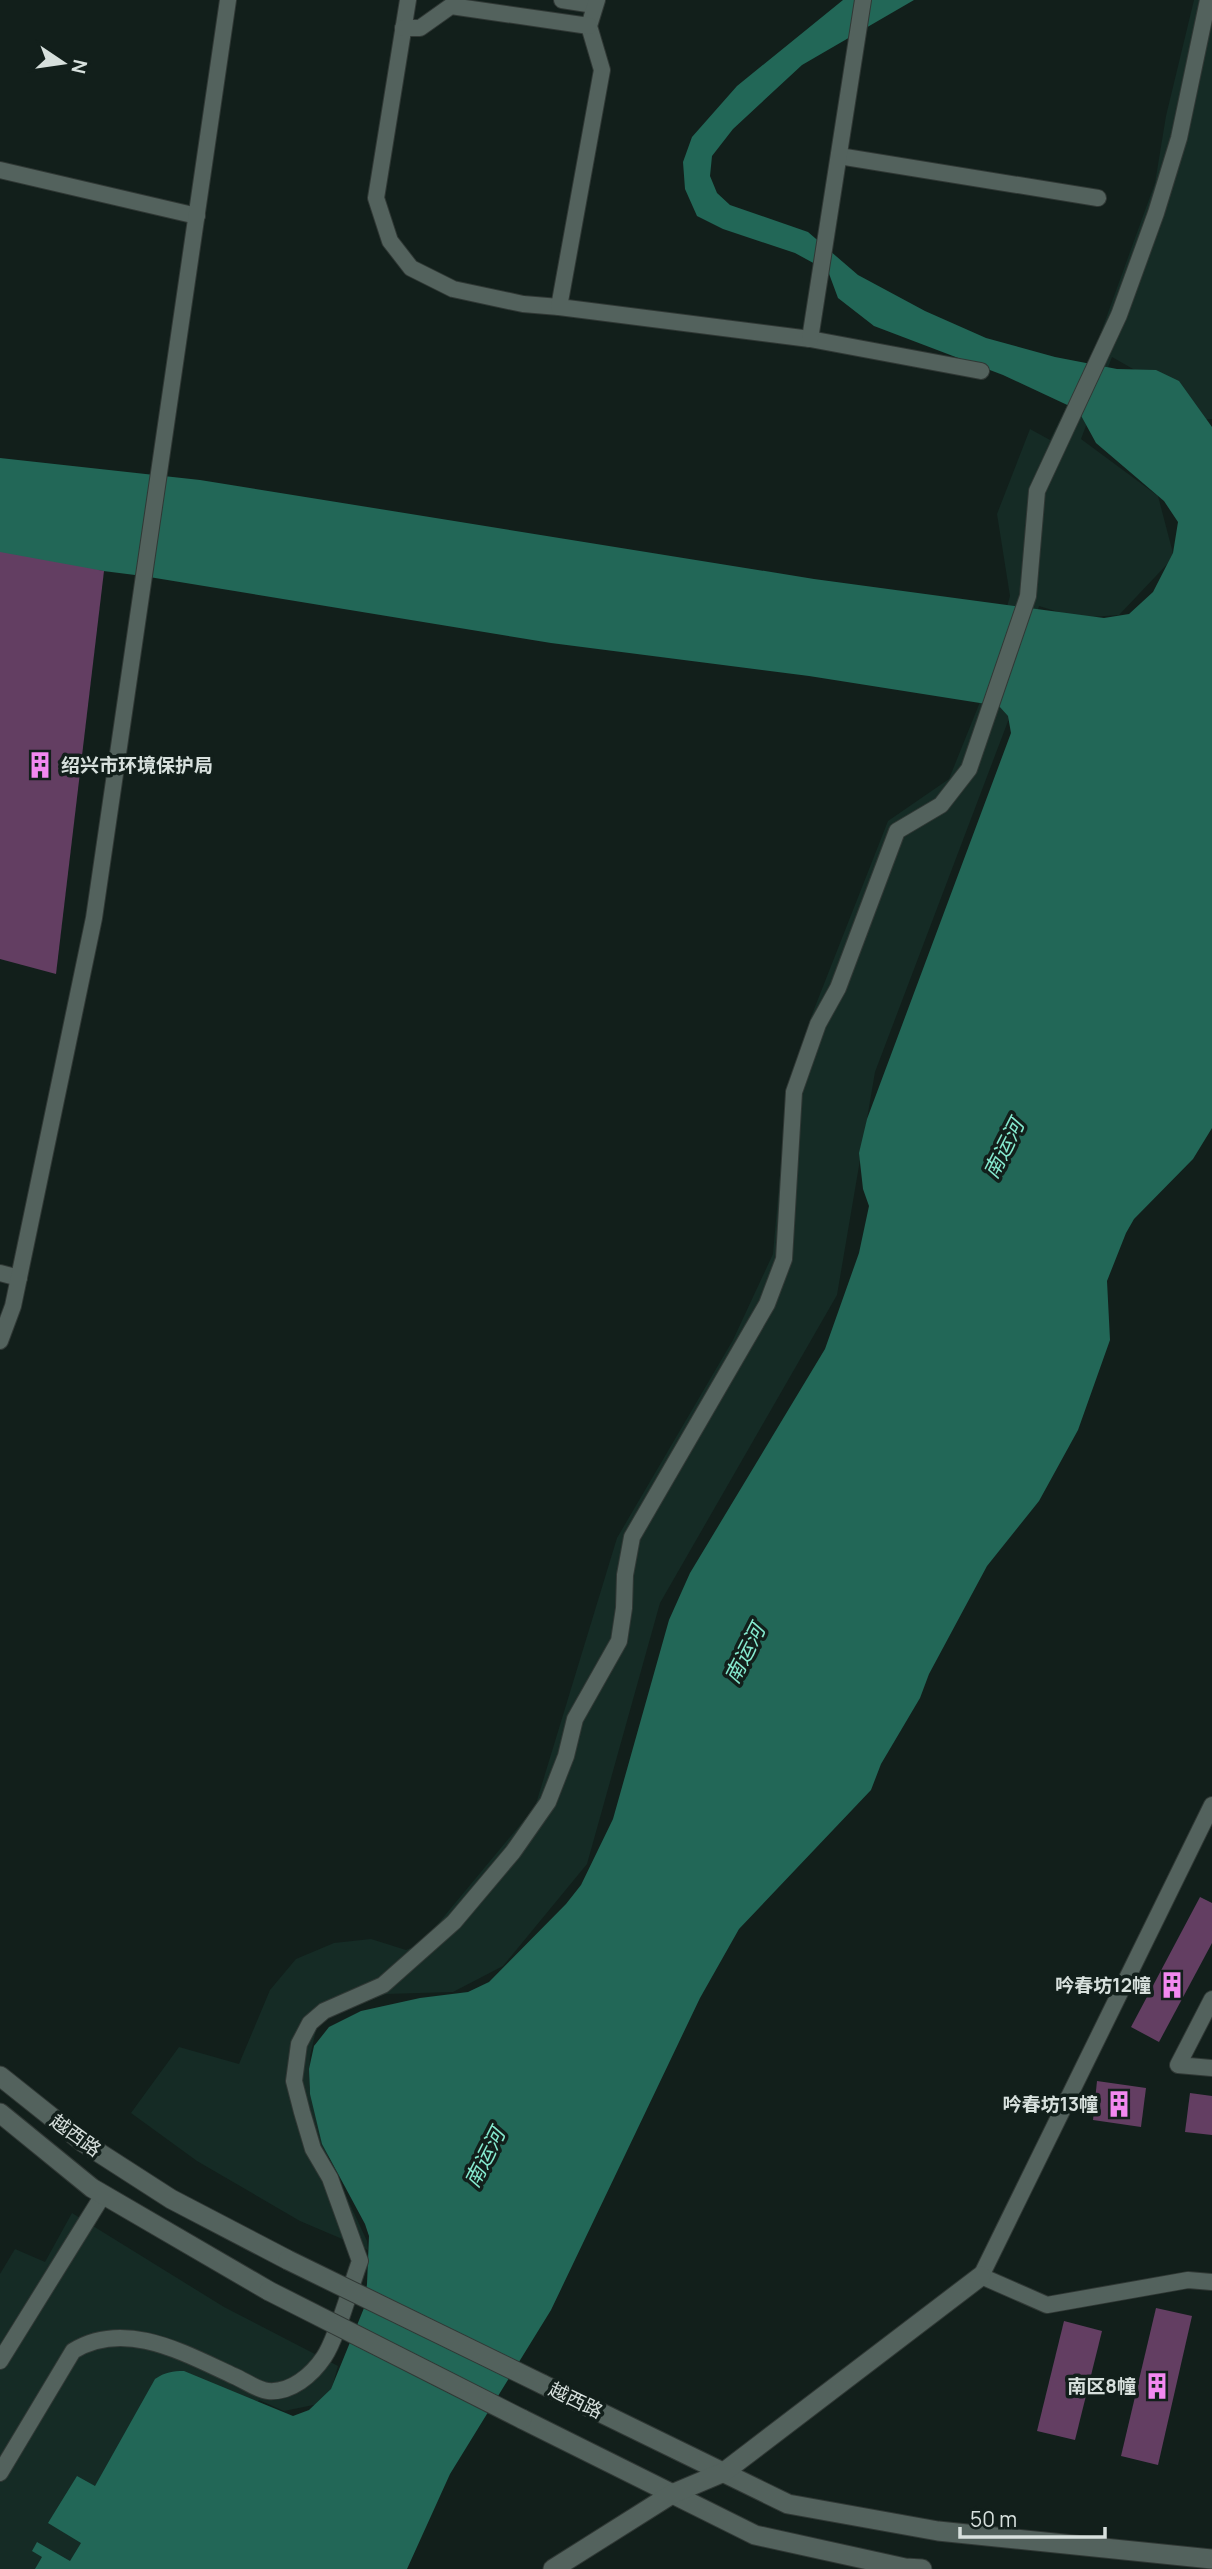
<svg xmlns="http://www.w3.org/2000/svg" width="1212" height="2569" viewBox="0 0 1212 2569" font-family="Manrope,'Noto Sans SC',sans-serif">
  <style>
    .built { fill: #152b25 }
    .water { fill: #226757 }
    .building { fill: #633e62 }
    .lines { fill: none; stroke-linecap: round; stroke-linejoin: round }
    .minor-casing { stroke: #303835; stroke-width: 18 }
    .secondary-casing { stroke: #303835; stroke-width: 21 }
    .minor { stroke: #53625d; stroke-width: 16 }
    .secondary { stroke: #53625d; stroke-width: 19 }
    .secondary-bridge-casing { stroke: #303835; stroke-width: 21; stroke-linecap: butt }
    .secondary-bridge { stroke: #53625d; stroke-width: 19 }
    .labels { text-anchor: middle; stroke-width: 7; stroke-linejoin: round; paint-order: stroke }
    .poi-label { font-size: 19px; font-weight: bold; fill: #d7e0dd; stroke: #121f1b; text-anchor: end }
    .street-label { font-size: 19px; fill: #d7e0dd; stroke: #121f1b }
    .water-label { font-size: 21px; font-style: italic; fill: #86ebd0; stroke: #121f1b }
  </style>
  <rect width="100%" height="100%" fill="#121f1b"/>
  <!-- built -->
  <g class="built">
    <path d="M1194 0H1212V419L1193 420 1168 389 1112 357 1081 439 1158 496 1174 557 1119 615 1078 618 1039 606 1013 708 875 1072 837 1295 660 1603 587 1864 503 1966 453 1992 386 1994 328 2017 317 2026 310 2056 309 2088 329 2159 367 2241 368 2250 300 2221 197 2161 131 2113 179 2047 239 2064 270 1990 296 1959 334 1943 371 1939 406 1950 422 1943 535 1807 617 1538 733 1340 773 1254 787 1094 811 1017 888 821 949 779 980 702 1010 596 997 514 1030 429 1050 440 1096 346 1155 183 1166 116Z"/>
    <path d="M72 2213 224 2307 338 2366 328 2402 284 2411 259 2400 152 2569H0V2274L15 2249 45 2262Z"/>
  </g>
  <!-- water -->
  <path class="water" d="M843 0H914L802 65 733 129 712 156 710 176 717 193 730 205 808 232 858 275 925 311 986 338 1055 357 1117 369 1156 370 1179 381 1212 427V1128L1193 1159 1134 1219 1126 1233 1107 1281 1110 1340 1078 1430 1039 1501 987 1566 929 1674 920 1698 881 1764 871 1790 739 1929 700 1998 551 2310 450 2474 407 2569H35L42 2557 32 2551 37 2542 70 2561 81 2543 48 2523 77 2476 95 2486 155 2379C165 2372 173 2371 184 2371L293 2416 309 2410 331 2389 364 2308 367 2284 369 2236 365 2224 322 2144 310 2094 309 2069 314 2046 329 2027 361 2011 420 1998 468 1992 489 1982 566 1904 581 1885 613 1819 669 1620 690 1573 825 1349 859 1253 869 1206 863 1189 859 1153 867 1119 1011 733 1008 716 999 706 809 676 551 643 143 576 0 558V458L200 480 814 579 1104 618 1129 614 1153 592 1173 553 1178 522 1164 501 1096 443 1078 410 1003 375 874 326 838 298 828 271 795 253 723 229 697 216 685 189 683 162 692 137 737 86Z"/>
  <!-- building -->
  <g class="building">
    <path d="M0 552 104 571 56 974 0 959Z"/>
    <path d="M1200 1897 1212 1903V1943L1159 2042 1131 2027Z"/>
    <path d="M1097 2081 1146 2088 1141 2127 1093 2120Z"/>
    <path d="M1190 2093 1212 2096V2135L1185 2132Z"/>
    <path d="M1156 2308 1192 2316 1158 2465 1121 2456Z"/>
    <path d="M1064 2321 1102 2331 1075 2440 1037 2431Z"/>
  </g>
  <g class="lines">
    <defs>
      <g id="minor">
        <path d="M408 0 376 198 390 241 411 268 453 289 523 304 559 307"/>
        <path d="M562 0 594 5"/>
        <path d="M597 0 589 26 602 70 559 307 810 339 981 371"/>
        <path d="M403 28H420L451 6 589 26"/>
        <path d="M839 156 1098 198"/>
        <path d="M0 170 197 216"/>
        <path d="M810 339 863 0"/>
        <path d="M0 1273 19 1278"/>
        <path d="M0 1341 13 1306 94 918 228 0"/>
        <path d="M1212 1805 981 2276 1047 2305 1188 2280 1212 2282"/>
        <path d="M1212 1999 1178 2065 1212 2068"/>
        <path d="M0 2361 103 2195"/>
        <path d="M0 2473 73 2351C125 2319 184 2353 234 2376 244 2380 257 2390 268 2391 291 2393 312 2375 324 2357 337 2338 351 2285 360 2261L330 2178 313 2149 302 2112 294 2081 299 2044 310 2023 324 2011 383 1985 454 1922 513 1852 548 1802 566 1756 575 1719 619 1641 624 1608 625 1575 632 1537 767 1304 784 1259 794 1092 818 1024 838 988 897 831 941 805 969 769 1028 596 1037 491 1119 315 1156 213 1179 138 1208 0"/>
      </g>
      <g id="secondary">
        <path d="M0 2076 84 2143 171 2199 288 2260"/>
        <path d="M0 2113 92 2188 269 2291"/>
        <path d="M542 2384 788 2504 938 2531 1212 2559"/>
        <path d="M522 2419 755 2535 905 2568 922 2569"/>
        <path d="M553 2569 672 2494 724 2472 981 2276"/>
      </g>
    </defs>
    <!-- minor casing -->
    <use href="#minor" class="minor-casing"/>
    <!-- secondary casing -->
    <use href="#secondary" class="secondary-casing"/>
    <!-- minor -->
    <use href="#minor" class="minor"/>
    <!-- secondary -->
    <use href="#secondary" class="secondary"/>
    <defs>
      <g id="secondary-bridge">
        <path d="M288 2260 542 2384"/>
        <path d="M269 2291 522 2419"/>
      </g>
    </defs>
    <!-- secondary-bridge casing -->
    <use href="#secondary-bridge" class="secondary-bridge-casing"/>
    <!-- secondary-bridge -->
    <use href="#secondary-bridge" class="secondary-bridge"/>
  </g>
  <!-- icons -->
  <defs>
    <symbol id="building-bare" viewBox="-9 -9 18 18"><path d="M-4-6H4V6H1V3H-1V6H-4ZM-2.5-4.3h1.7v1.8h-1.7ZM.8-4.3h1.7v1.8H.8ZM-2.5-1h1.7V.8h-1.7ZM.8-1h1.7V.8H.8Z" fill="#f389f1" stroke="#121f1b" stroke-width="2.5" paint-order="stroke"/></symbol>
  </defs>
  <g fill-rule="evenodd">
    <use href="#building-bare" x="21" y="746" width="38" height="38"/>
    <use href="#building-bare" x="1153" y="1966" width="38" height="38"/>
    <use href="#building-bare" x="1100" y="2085" width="38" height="38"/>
    <use href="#building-bare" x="1138" y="2367" width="38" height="38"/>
  </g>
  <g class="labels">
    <!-- poi labels -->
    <g class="poi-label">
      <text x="61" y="772" text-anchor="start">绍兴市环境保护局</text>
      <text x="1151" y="1992">吟春坊12幢</text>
      <text x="1098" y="2111">吟春坊13幢</text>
      <text x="1136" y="2393">南区8幢</text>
    </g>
    <!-- street labels -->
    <g class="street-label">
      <text transform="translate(76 2135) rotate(36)" y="7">越西路</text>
      <text transform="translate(576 2400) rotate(26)" y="7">越西路</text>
    </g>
    <!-- water labels -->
    <g class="water-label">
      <text transform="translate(1004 1149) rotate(-63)" y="7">南运河</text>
      <text transform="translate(745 1654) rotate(-63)" y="7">南运河</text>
      <text transform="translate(485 2158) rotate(-63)" y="7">南运河</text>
    </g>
  </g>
  <!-- north arrow -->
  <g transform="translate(63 63) rotate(103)" stroke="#121f1b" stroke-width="5" paint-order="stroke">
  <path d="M0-5L12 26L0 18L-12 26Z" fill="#d7e0dd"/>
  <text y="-10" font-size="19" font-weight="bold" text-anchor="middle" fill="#d7e0dd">N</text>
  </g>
  <!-- scale -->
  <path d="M960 2527v10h145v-10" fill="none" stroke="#d7e0dd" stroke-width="3.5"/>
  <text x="970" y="2527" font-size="21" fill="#d7e0dd" stroke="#121f1b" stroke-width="5" paint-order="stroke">50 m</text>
</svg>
